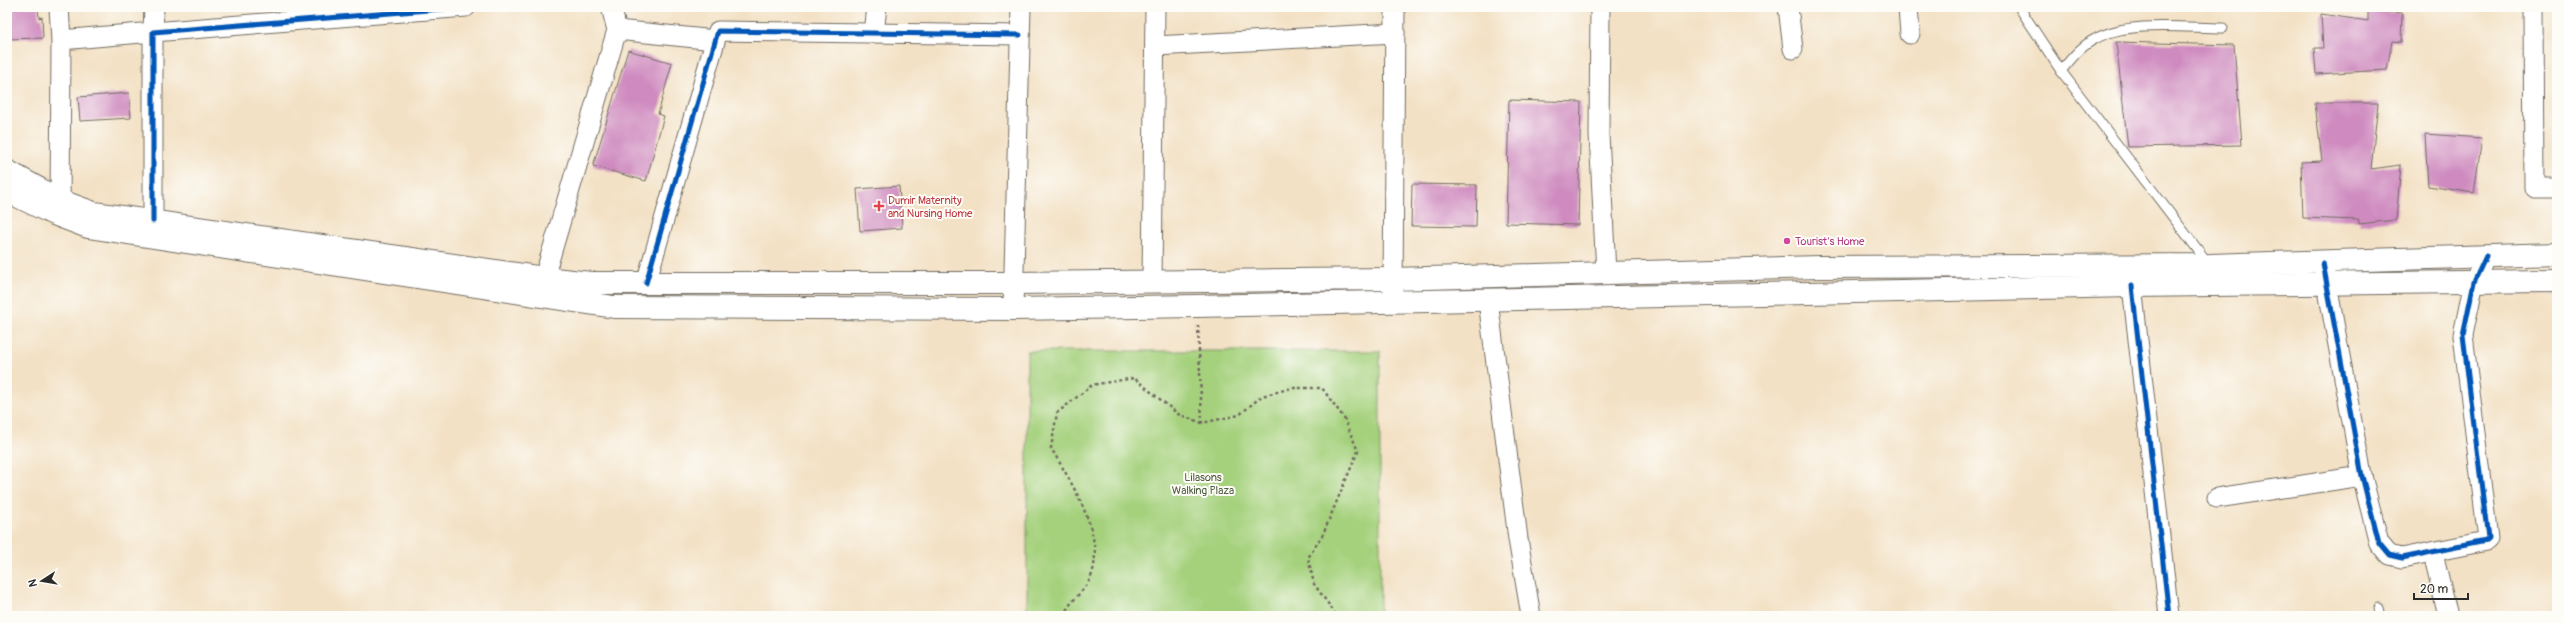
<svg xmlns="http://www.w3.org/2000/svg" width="2564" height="623" viewBox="0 0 2564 623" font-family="Pangolin,sans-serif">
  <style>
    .green { fill: #a5d17d; stroke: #687e54 }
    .building { fill: #cf8bc0 }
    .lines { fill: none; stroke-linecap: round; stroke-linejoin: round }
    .lane-casing { stroke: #716b61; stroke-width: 11 }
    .street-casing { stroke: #716b61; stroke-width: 21 }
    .primary-casing { stroke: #716b61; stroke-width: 24 }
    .path { stroke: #716b61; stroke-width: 2.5; stroke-dasharray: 3 3; stroke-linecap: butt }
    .lane { stroke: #fff; stroke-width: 9 }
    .street { stroke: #fff; stroke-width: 19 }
    .primary { stroke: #fff; stroke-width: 22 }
    .cycleway-casing { stroke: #fdfcf7; stroke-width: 8 }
    .cycleway { stroke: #0057b8; stroke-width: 5 }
    .health-dot { fill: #e0444e; stroke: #fdfcf7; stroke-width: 1.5 }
    .hotel-dot { fill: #d1479c; stroke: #fdfcf7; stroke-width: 1.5 }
    .labels { text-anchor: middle; stroke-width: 4; stroke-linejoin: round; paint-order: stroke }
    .health-label { font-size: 11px; fill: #be3a42; stroke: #fdfcf7; text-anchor: start }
    .hotel-label { font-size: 11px; fill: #b23c85; stroke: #fdfcf7; text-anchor: start }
    .park-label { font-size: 11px; fill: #505d44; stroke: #fdfcf7 }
  </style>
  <rect width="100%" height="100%" fill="#fdfcf7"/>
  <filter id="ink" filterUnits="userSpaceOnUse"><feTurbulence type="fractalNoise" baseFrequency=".025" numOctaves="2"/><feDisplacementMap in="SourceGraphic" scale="8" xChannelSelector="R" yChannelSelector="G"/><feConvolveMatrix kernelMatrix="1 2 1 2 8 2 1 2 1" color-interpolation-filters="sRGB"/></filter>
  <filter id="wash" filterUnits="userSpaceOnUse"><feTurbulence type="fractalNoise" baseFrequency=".012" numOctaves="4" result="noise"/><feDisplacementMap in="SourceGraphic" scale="16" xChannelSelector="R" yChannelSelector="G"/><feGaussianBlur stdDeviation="0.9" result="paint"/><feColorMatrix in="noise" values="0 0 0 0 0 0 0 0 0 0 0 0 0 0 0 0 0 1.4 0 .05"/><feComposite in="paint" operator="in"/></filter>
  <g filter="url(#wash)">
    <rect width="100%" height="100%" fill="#f3e1c5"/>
    <!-- green -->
    <rect class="green" x="1027" y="351" width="353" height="265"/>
    <g id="blocks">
      <!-- building -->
      <g class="building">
        <path d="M7 7H38L39 18 42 17 43 38 7 39Z"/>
        <path d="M2368 11 2402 13 2401 42 2392 41 2387 70 2316 74 2314 48H2323L2321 14 2368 21Z"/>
        <path d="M2116 42 2234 45 2242 145 2128 147Z"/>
        <path d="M628 50 672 63 658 114 664 116 646 181 593 166Z"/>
        <path d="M129 93 131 118 80 121 78 97Z"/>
        <path d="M1509 100 1581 102 1578 225 1506 223Z"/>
        <path d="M2315 103H2378L2371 169 2401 165 2396 220 2359 224V220L2303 218 2301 162 2322 161Z"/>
        <path d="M2425 134 2482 138 2474 193 2428 186Z"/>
        <path d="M1412 184 1477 185 1476 227 1411 226Z"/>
        <path d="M899 186 902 228 860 231 857 189Z"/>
      </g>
    </g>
  </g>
  <g filter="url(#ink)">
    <use href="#blocks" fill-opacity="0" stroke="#716b61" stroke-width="1"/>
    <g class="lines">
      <defs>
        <g id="lane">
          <path d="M2019 7 2061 71 2208 263"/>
          <path d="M2061 71C2071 59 2081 46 2095 39 2128 20 2186 28 2223 28"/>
          <path d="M2379 608 2381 616"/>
        </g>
        <g id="street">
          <path d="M59 7 61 40 60 215"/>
          <path d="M1600 7 1599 134 1606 273"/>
          <path d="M1788 7 1793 49"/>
          <path d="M1908 7 1910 34"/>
          <path d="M2533 7 2534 188H2557"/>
          <path d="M617 30 715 40"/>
          <path d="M874 33 877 7"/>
          <path d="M61 40 153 32 154 7"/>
          <path d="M1155 46 1395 33"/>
          <path d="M153 221V32L466 7"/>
          <path d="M2323 263 2362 476 2379 543 2389 555 2402 558 2486 541 2488 539 2463 335 2474 282 2486 256"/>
          <path d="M544 278 617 30 611 7"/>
          <path d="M1152 282 1155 7"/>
          <path d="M646 283 718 31 1020 35"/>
          <path d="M2132 286 2169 616"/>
          <path d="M1393 294 1395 7"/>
          <path d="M1488 300 1518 539 1531 616"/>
          <path d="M1013 309 1021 7"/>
          <path d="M2217 498 2362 476"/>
          <path d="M2433 553 2448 616"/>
        </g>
        <g id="primary">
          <path d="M7 171 61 201 94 213 544 278 591 283H1014L1393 279 1820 267 2210 265 2557 254"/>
          <path d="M7 191 54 214 88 227 614 307 1013 309 1197 306 2132 286 2557 281"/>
        </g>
      </defs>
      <!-- lane casing -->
      <use href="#lane" class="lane-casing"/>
      <!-- street casing -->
      <use href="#street" class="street-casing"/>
      <!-- primary casing -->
      <use href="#primary" class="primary-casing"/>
      <!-- path -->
      <g class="path">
        <path d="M1198 325 1202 423"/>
        <path d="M1064 616C1068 602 1084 592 1090 579 1108 539 1071 482 1051 448L1057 413 1092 385 1134 378 1178 414 1202 423 1239 415 1262 396 1292 388H1322L1344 418 1358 451 1323 534 1308 558 1314 584 1337 616"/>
      </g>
      <!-- lane -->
      <use href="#lane" class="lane"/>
      <!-- street -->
      <use href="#street" class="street"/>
      <!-- primary -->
      <use href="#primary" class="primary"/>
      <defs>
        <g id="cycleway">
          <path d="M153 221V32L466 7"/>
          <path d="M2323 263 2362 476 2379 543 2389 555 2402 558 2486 541 2488 539 2463 335 2474 282 2486 256"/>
          <path d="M646 283 718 31 1020 35"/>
          <path d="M2132 286 2169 616"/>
        </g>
      </defs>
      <!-- cycleway casing -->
      <use href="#cycleway" class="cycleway-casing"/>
      <!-- cycleway -->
      <use href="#cycleway" class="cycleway"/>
    </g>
  </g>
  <!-- markers -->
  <path class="health-dot" d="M877 200h4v4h4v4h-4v4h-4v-4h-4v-4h4z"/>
  <circle class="hotel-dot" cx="1787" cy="241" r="4"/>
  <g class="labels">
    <!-- health labels -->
    <g class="health-label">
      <text x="888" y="204">Dumir Maternity<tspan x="888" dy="13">and Nursing Home</tspan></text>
    </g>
    <!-- hotel labels -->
    <g class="hotel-label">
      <text x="1795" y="245">Tourist's Home</text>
    </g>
    <!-- park labels -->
    <g class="park-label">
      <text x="1203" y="481">Lilasons<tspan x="1203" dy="13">Walking Plaza</tspan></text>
    </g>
  </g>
  <!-- margin -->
  <rect width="2564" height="623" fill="none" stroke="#fdfcf7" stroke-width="24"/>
  <!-- north arrow -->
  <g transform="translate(42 581) rotate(258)" stroke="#fdfcf7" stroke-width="3" paint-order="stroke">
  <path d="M0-3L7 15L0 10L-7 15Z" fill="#2b2b2b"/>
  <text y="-6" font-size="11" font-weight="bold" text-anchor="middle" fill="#2b2b2b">N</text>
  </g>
  <!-- scale -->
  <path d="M2414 593v6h54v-6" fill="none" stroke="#2b2b2b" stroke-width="2"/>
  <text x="2420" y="593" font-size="12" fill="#2b2b2b" stroke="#fdfcf7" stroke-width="3" paint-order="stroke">20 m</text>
</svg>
